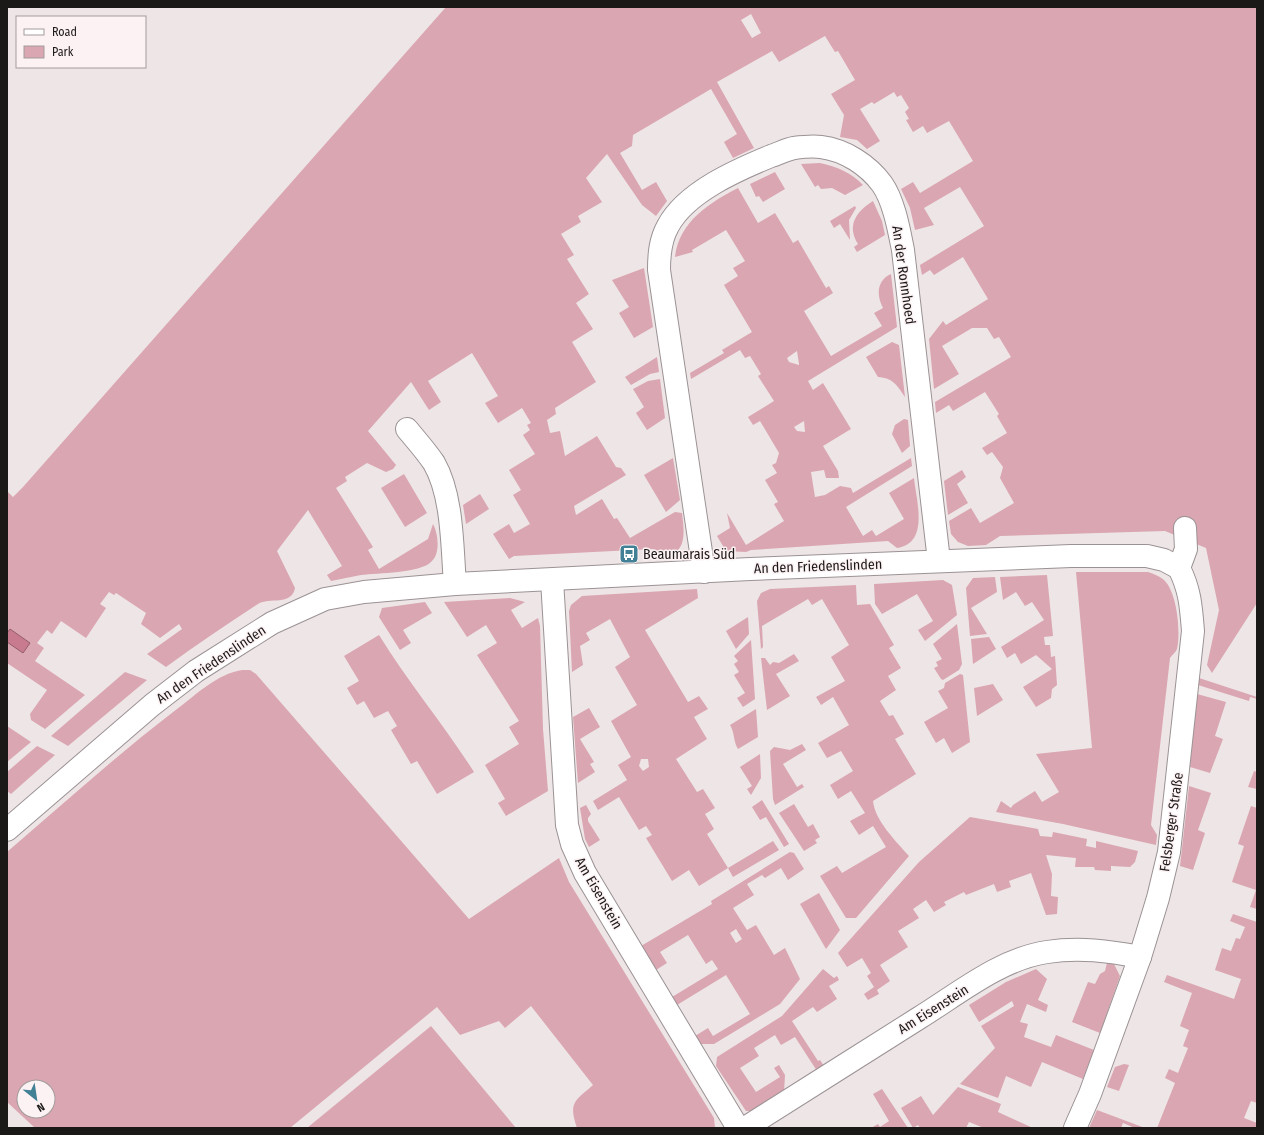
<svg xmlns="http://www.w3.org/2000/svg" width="1264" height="1135" viewBox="0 0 1264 1135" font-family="'Fira Sans Condensed',sans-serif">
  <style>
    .green { fill: #daa6b2; fill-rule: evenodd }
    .water { fill: #c87a8f; stroke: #945d6b }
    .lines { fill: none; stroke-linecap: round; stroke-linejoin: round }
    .minor-casing { stroke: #9b9294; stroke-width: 24 }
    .minor { stroke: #fff; stroke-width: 22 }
    .labels { text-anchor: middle; stroke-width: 3; stroke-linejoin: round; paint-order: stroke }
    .street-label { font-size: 14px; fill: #1b1818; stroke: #fcf2f4 }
    .poi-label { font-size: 14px; fill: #1b1818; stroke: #fcf2f4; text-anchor: start }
  </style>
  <rect width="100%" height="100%" fill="#eee5e7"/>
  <!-- green -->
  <g class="green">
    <path d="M446 7H1257V603L1212 673 1207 665 1219 610 1206 548 1165 531 1000 536 986 545 968 546 958 542 951 534 949 521 971 508 980 523 1014 503 1000 478 1003 467 992 452 987 455 982 448 1007 433 997 416 999 414 985 392 953 411 949 405 936 413 935 402 1011 357 999 337 994 339 987 328H972L942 346 959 374 934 389 929 339 943 321 946 325 988 299 963 257 934 275 930 270 922 275 920 265 984 226 960 187 924 208 934 225 915 230 910 208 901 189 913 182 920 193 973 161 949 121 927 133 923 126 913 132 906 120 909 119 905 112 909 108 901 95 897 97 894 92 874 104 872 102 860 109 880 141 867 149 857 140 840 137 844 115 831 94 855 80 838 51 835 52 825 36 779 62 772 51 717 82 754 148 733 158 724 142 737 134 711 89 633 135 632 146 620 153 642 190 656 182 667 201 656 216 642 205 607 154 586 178 602 202 578 216 581 222 561 234 574 255 567 259 589 294 576 303 593 329 572 342 596 382 555 408 556 414 547 420 550 433 560 431 565 456 597 436 616 467 621 468 626 475 574 506 576 515 602 499 614 519 617 518 630 538 675 512 682 513C684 530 688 554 664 556L653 549 514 556 509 559 493 534 509 524 514 533 530 524 513 495 521 490 509 470 535 454 523 435 530 430 527 425 531 423 522 408 498 423 485 403 498 396 472 353 428 381 441 402 429 410 411 382 368 431 396 465 393 469 386 472 367 463 345 477 347 481 336 488 373 547 368 550 379 569 428 539 433 524C438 533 441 554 431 562 420 573 378 573 361 575 351 577 341 579 331 581L327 575 342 566 308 510 277 551 295 588C292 606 269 597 258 604 227 624 196 645 166 667L147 654 182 629 179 624 160 638 141 624 146 613 116 593 114 595 109 592 100 604 106 608 86 638 61 621 52 634 47 630 37 643 44 648 35 661 85 695 45 729 31 720 30 714 47 690 7 663V491L13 497 23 487ZM751 14 761 33 752 38 741 20Z"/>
    <path d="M820 163C837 167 851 172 863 185L845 195 832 188 821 189 818 185 815 187 801 164Z"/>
    <path d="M775 172 785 189 763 202 759 196 756 197 750 184Z"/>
    <path d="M738 188 758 223 775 213 793 243 798 240 826 288 829 286 833 293 804 311 831 356 882 326 874 313 883 308C876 295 877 280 891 274L897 327 808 381 813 390 823 383 851 429 823 446 838 471 839 478H826L824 470 811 472 815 497 825 495 840 486 851 488 853 493 911 458 912 466 846 507 863 536 872 530 876 536 904 519 889 493 914 478C916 500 930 543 897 548L888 541 751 550 746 552 726 551 717 536 730 528 727 513 746 545 784 521 774 504 778 502 765 480 777 473 772 465 776 463 779 453 760 421 753 425 748 417 774 401 758 376 761 374 750 356 745 358 740 350 691 379 690 373 724 353 722 350 752 332 724 285 738 276 733 268 745 261 726 230 692 250 693 252 675 257C679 222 709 203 738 188ZM797 351 799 364V365L789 362 787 358ZM804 421 805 432 797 431 794 427Z"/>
    <path d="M873 201 882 221 885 235 857 252 854 247 858 244C846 225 857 211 873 201Z"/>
    <path d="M855 206 856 208 849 220 850 240 840 224 834 228 830 221Z"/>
    <path d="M644 268 653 327 634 338 619 313 629 307 612 280Z"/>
    <path d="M892 342 899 345 905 397C897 385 893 378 878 377L866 357Z"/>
    <path d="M657 357 659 372 650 374 631 385 625 377Z"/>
    <path d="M660 379 665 418 647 430 636 413 644 407 633 389 648 381Z"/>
    <path d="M904 419 908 420 910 446 902 453 892 434 895 425Z"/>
    <path d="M673 458 680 500 666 512 644 475Z"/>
    <path d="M962 470 966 477 957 484 968 503 948 515 944 481Z"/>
    <path d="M404 474 427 513 405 527 381 488Z"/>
    <path d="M480 494 489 509 466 524 463 505Z"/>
    <path d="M1076 572H1148C1154 574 1159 576 1164 580 1177 592 1181 632 1177 649 1176 652 1172 655 1170 658L1151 825 1157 835 1156 845 1063 824 996 812 1001 801 1011 808 1013 805 1035 791 1042 802 1059 792 1036 754 1092 748Z"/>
    <path d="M1047 575 1053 636 1044 637 1045 645H1050L1051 657 1055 656 1057 685 1052 689 1051 698 1036 707 1023 687 1052 669 1036 655 1021 664 1015 653 1007 658 1001 647 1044 620 1032 602 1025 606 1016 592 1003 600 1000 577Z"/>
    <path d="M995 577 997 592 971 608 987 634 970 636 966 588 973 578Z"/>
    <path d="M943 580 952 585 957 615 925 641 918 630 933 621 917 594 882 614 875 604 874 584Z"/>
    <path d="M856 585 857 605 870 604 894 645 889 648 901 668 888 676 896 690 880 701 889 716 893 715 904 734 895 739 916 774 873 801C875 821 896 841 909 856L856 918H846L820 876 837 866 842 873 886 847 873 826 859 835 850 821 865 813 851 791 838 799 830 785 853 771 841 751 827 758 818 743 849 725 833 697 821 705 816 697 845 681 831 657 849 645 822 599 812 605 808 599 762 626 763 647 761 649 757 601 761 593 770 589Z"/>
    <path d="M697 589 698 598 645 630 688 702 699 696 708 709 694 717 707 739 676 759 697 792 703 789 715 808 705 814 714 829 707 834 728 868 773 841 779 850 733 877 728 868 699 886 689 870 672 881 646 838 652 835 646 826 639 830 619 797 598 810 593 801 627 780 618 765 631 757 611 721 637 705 615 667 630 657 610 619 586 633 590 640 580 646 583 665 572 672 569 611 571 605 582 596ZM641 759H648L649 767 643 771 639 766Z"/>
    <path d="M510 598 525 602 511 610 522 628 538 618 540 626 543 729 548 791 506 816 498 803 505 799 485 765 519 744 509 727 519 721 477 655 497 643 486 625 467 637 444 602Z"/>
    <path d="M425 602 432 613 403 630 411 643 400 650 379 617 382 608Z"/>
    <path d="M748 617 749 634 736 649 726 631Z"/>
    <path d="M957 624 962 664 959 670 943 680 941 679 934 668 938 666 936 662 942 659 933 644Z"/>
    <path d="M379 635C408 682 444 725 474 772L437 794 417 761 411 764 391 730 397 726 388 711 374 718 364 701 357 705 347 688 359 681 344 656Z"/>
    <path d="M989 637 996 649 973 664 971 639Z"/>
    <path d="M751 640 755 699 743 707 737 698 745 693 734 675 739 672 734 664 738 661 734 656Z"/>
    <path d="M794 654 799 661 776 674 790 696 767 710 761 658H765L770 665 773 662 779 663Z"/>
    <path d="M242 670H250L256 674 469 919 559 858 569 882 714 1118 715 1128H577C568 1102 575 1101 593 1085L531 1006 505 1028 499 1021 460 1035 437 1007 290 1128H35L7 1102V852C63 804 118 754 177 709 197 694 217 674 242 670ZM24 1087H48V1111H24Z"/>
    <path d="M125 672 147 680 68 746 51 736Z"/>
    <path d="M960 674 963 675 970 742 952 753 944 738 936 743 924 722 948 708 938 691 944 688 945 683Z"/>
    <path d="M1199 678 1257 697V699L1250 697 1249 701 1198 685Z"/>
    <path d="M993 684 1003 700 977 716 974 688Z"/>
    <path d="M1197 694 1226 702 1215 736 1223 739 1210 773 1190 767Z"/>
    <path d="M589 708 600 727 580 739 594 762 590 764 595 772 578 783 573 717Z"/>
    <path d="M756 709 758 737 738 749C733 741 735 733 730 725Z"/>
    <path d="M7 726 31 742 7 762Z"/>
    <path d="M802 744 806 750 783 764 797 787 802 784 804 787 775 805 773 799 770 751 774 747 790 750Z"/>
    <path d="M37 746 55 755 11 794 7 791V772Z"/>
    <path d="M760 754 761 778 751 795 747 789 752 786 740 767Z"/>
    <path d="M1254 771 1257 772V789L1248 787Z"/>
    <path d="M1189 786 1211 793 1198 830 1205 833 1193 870 1180 866Z"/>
    <path d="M762 800 789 844 784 847 766 817 760 820 752 807Z"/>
    <path d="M794 804 808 827 813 824 820 837 815 840 817 843 804 851 779 813Z"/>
    <path d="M586 805 591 814 588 818V821L600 840 589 847 585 839 580 808Z"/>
    <path d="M1251 806 1257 808V909L1250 907 1256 890 1232 882 1244 846 1238 844Z"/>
    <path d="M970 817 1038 829 1040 836 1052 837 1053 832 1087 839 1086 846 1096 848V841L1138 851 1135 862 1130 867 1111 866V871L1095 870 1094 867H1075L1076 858 1046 855 1052 874 1051 896 1058 897 1057 914 1046 915 1031 873 1009 881 1011 887 997 892 994 884 966 895 964 892 944 902 946 905 934 912 926 900 913 909 919 918 898 931 908 947 880 965 890 981 877 990 879 994 868 1000 864 994 874 987 867 976 871 973 862 958 847 967 838 953 919 862Z"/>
    <path d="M790 852 794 853 804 869 788 880 781 868 765 878 762 875 747 884 754 895 733 908 747 930 756 925 774 955 785 948 800 979 780 1004 714 1044H701L695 1036 708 1028 713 1036 750 1014 726 975 677 1005 672 997 718 969 712 960 706 964 688 935 660 952 667 963 656 970 641 946 712 904 711 901ZM736 929 742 939 736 943 730 933Z"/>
    <path d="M819 893 840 930 826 949 800 904Z"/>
    <path d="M1233 914 1257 922V1103L1251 1101 1244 1118 1257 1123V1128H1157L1175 1083 1165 1078 1169 1069 1178 1073 1188 1048 1183 1046 1189 1030 1180 1026 1192 993 1164 982 1167 975 1234 999 1241 979 1215 970 1222 948 1231 951 1236 938 1240 939 1245 927 1230 921Z"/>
    <path d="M1107 963 1114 964 1120 976 1100 1033 1072 1022 1088 982 1095 984 1100 974 1105 971Z"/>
    <path d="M823 969 834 978 837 976 839 980 829 986 837 999 817 1012 813 1007 792 1021 818 1061 820 1060 824 1066 817 1071 795 1037 781 1045 775 1035 754 1048 759 1056 740 1068 756 1092 780 1077 774 1068 779 1065 785 1075 784 1092 752 1111H746L716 1066 717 1057 782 1016Z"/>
    <path d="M1036 969 1047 979 1038 1000 1048 1005 1046 1012 1027 1004 1020 1022 1028 1024 1024 1037 1051 1047 1056 1035 1094 1050 1083 1079 1042 1062 1031 1087 1006 1076 998 1098 960 1084 995 1048 981 1026 1014 1006 1012 1001 979 1022 969 1005 1006 982Z"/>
    <path d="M431 1026 516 1128H307Z"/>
    <path d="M1124 1064 1129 1065 1119 1091 1107 1087 1115 1067Z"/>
    <path d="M958 1087 1001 1104 998 1112 1033 1128H984L969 1122 966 1128H920L918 1125 913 1128 901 1108 921 1096 933 1115Z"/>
    <path d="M882 1089 908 1128H871L878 1124 880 1127 889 1121 873 1094Z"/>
    <path d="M1097 1110 1145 1128H1135L1123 1123 1121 1128H1089Z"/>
  </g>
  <!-- water -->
  <path class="water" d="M10 629 30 643 23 653 7 642V633Z"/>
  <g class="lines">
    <defs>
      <g id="minor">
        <path d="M407 429C416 440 426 451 434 463 453 496 452 547 455 584"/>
        <path d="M1179 568 1186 549 1185 528"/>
        <path d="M704 572 659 270C659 255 660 240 668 226 686 192 737 170 771 156 778 154 787 149 794 148 802 147 813 146 821 147 845 150 868 165 882 184 894 201 899 230 903 250L939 561"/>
        <path d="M552 580 567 825 572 844 585 873 738 1128"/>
        <path d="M7 830 152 705 196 671 272 623 325 599 364 592 455 584 750 569 1071 556H1147L1164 560 1179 568"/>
        <path d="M745 1128C803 1091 861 1055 919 1018 958 994 1000 959 1047 952 1079 947 1109 951 1140 957"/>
        <path d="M1075 1128 1090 1094 1140 957 1158 898 1169 852 1193 631C1191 606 1190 590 1179 568"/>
      </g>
    </defs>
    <!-- minor casing -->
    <use href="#minor" class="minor-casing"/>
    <!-- minor -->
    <use href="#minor" class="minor"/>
  </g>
  <!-- icons -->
  <defs>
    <symbol id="bus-square" viewBox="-11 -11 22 22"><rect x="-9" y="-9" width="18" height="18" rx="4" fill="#418095" stroke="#fcf2f4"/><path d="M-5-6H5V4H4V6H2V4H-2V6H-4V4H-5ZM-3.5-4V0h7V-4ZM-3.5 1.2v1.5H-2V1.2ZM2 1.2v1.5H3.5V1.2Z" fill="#fff"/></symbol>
  </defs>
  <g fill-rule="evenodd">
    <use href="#bus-square" x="618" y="543" width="22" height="22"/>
  </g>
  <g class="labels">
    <!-- street labels -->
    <g class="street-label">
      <text transform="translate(904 275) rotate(82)" y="5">An der Ronnhoed</text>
      <text transform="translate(818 566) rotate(-2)" y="5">An den Friedenslinden</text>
      <text transform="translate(211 664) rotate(-34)" y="5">An den Friedenslinden</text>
      <text transform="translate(1171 822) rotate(-82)" y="5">Felsberger Straße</text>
      <text transform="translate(599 893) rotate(60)" y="5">Am Eisenstein</text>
      <text transform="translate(933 1009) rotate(-32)" y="5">Am Eisenstein</text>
    </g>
    <!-- poi labels -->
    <g class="poi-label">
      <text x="643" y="559">Beaumarais Süd</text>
    </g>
  </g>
  <!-- border -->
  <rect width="1264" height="1135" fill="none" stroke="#1b1818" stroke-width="16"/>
  <!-- legend -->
  <rect x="16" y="16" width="130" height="52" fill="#fcf2f4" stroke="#a29b9c"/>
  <rect x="24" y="29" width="20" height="6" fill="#ffffff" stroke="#a29b9c"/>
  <text x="52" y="36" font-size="12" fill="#1b1818">Road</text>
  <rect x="24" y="46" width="20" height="12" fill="#daa6b2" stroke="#a29b9c"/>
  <text x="52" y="56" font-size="12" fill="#1b1818">Park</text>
  <!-- north arrow -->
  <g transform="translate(36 1099) rotate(150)"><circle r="19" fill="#fcf2f4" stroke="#a29b9c"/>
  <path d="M0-3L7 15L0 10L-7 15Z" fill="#418095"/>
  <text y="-6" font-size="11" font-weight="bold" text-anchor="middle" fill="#1b1818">N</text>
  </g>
</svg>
